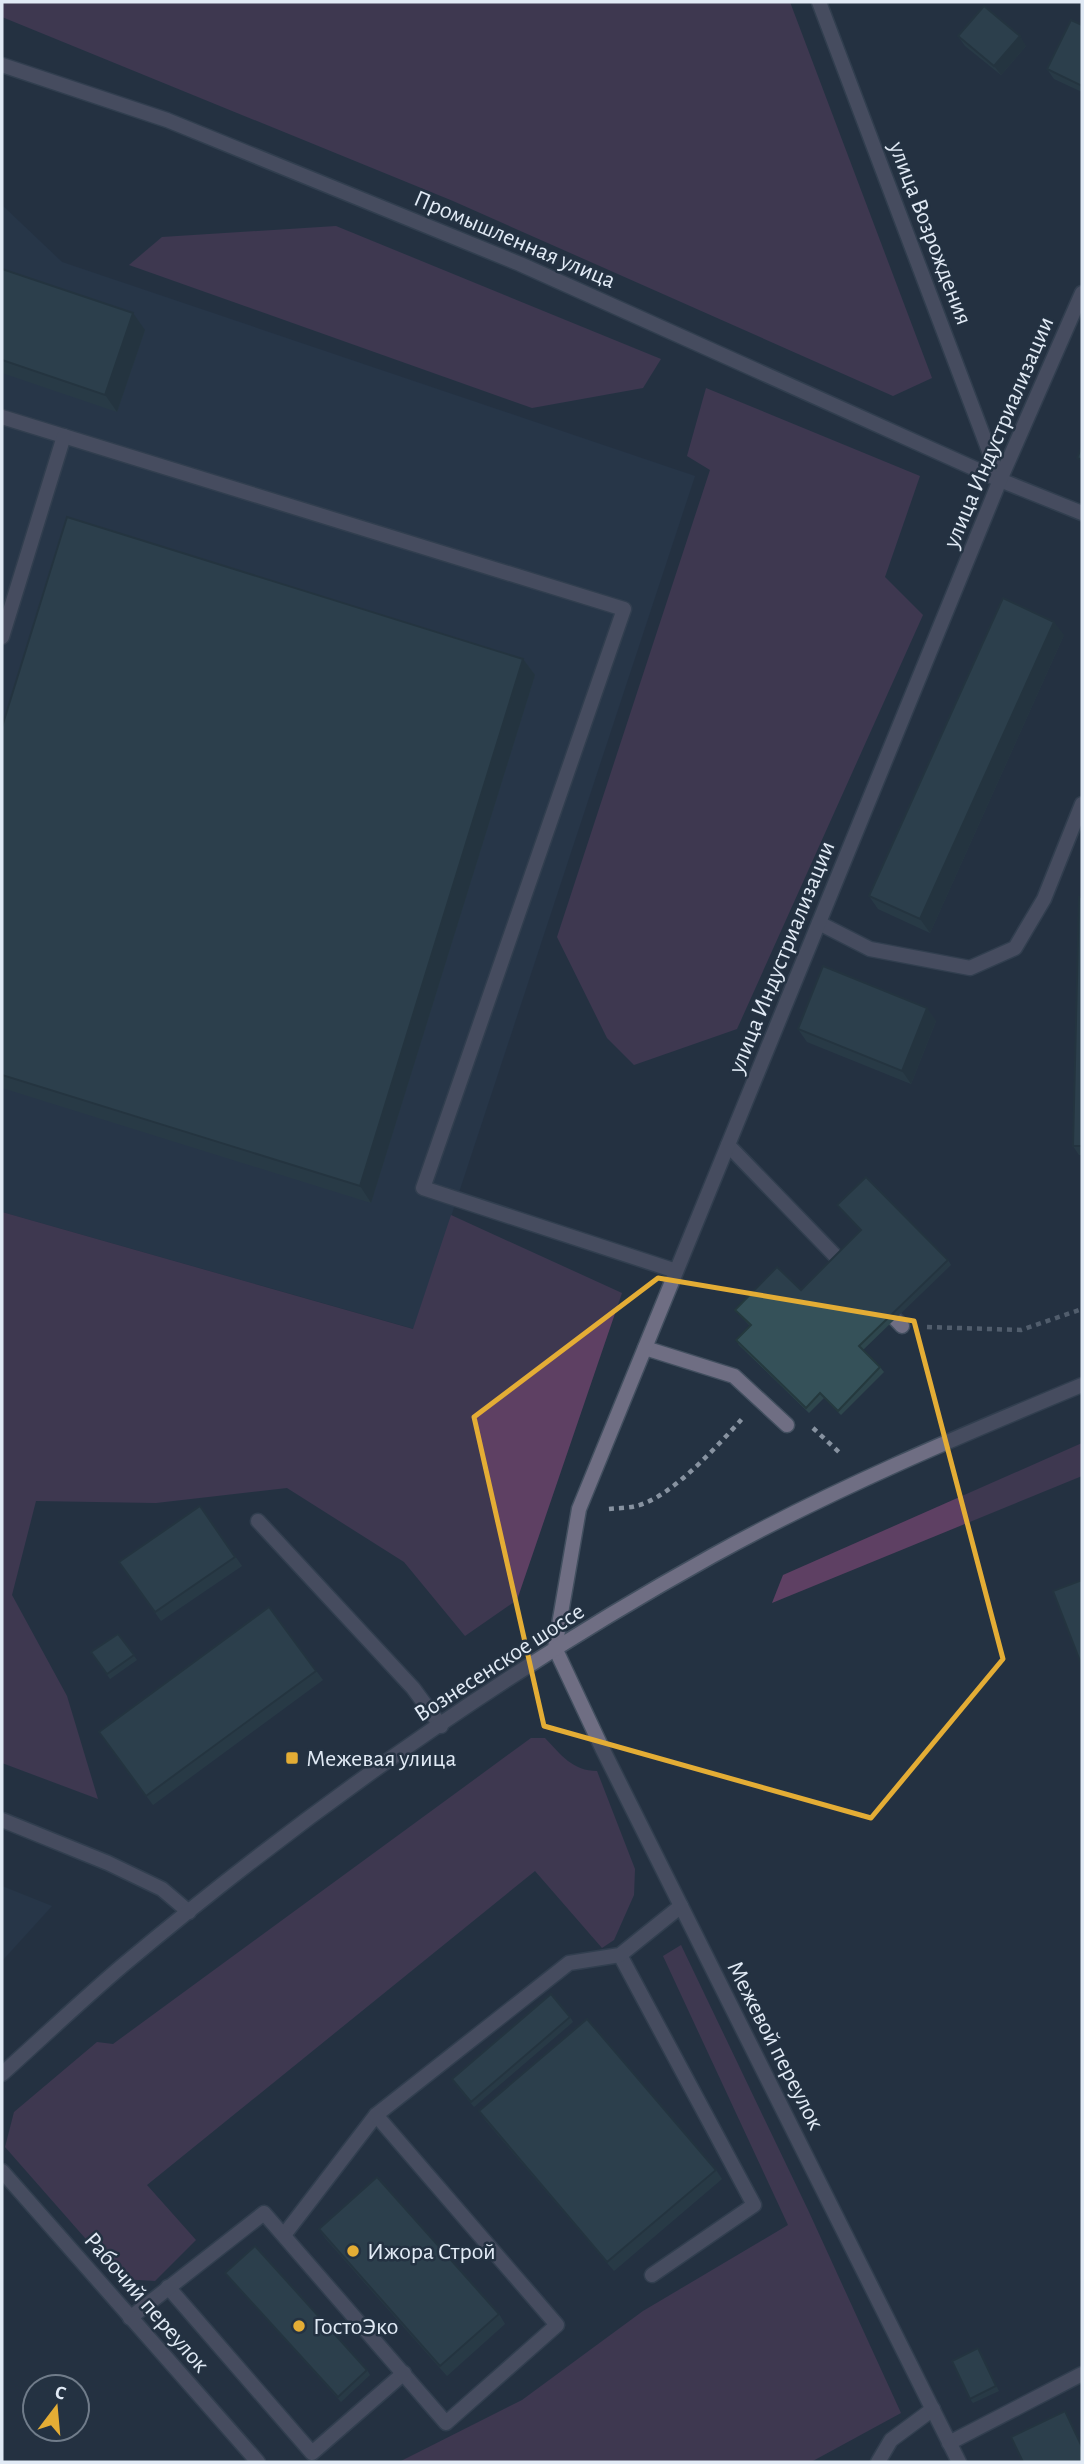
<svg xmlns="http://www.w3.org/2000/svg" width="1084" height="2464" viewBox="0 0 1084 2464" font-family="'Alegreya Sans',sans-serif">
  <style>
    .built { fill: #2a3c51 }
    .green { fill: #5e4063 }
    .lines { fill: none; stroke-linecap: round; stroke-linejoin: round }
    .service-casing { stroke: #424f5f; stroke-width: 17 }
    .minor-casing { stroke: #424f5f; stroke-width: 17 }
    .tertiary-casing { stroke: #424f5f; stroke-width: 17 }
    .path { stroke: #8792a0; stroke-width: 4.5; stroke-dasharray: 5 5; stroke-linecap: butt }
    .service { stroke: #6f6e83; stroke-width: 14 }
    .minor { stroke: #6f6e83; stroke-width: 14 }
    .tertiary { stroke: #6f6e83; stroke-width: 14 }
    .wall { fill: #2e464d }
    .shaded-wall { fill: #25393e }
    .building { fill: #355159; stroke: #25393e; stroke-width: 2 }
    .marked { fill: none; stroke: #e4ad35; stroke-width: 5; stroke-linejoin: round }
    .poi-dot { fill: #e4ad35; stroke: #243242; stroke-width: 2.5 }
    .labels { text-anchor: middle; stroke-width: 5; stroke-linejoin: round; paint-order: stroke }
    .street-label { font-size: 24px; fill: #e1eaf5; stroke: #243242 }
    .poi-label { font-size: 24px; fill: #e1eaf5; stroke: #243242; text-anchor: start }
  </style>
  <rect width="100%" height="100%" fill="#243242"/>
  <!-- built -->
  <g class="built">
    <path d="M2 205 62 262 695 476 414 1329 2 1212Z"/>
    <path d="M2 1886 52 1906 2 1961Z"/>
  </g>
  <!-- green -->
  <g class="green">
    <path d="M2 2H790L932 378 893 396 453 201 2 17Z"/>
    <path d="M336 226 661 359 643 388 532 408 129 265 162 237Z"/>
    <path d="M706 388 920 476 885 577 923 615 737 1029 634 1065 607 1038 557 937 710 470 687 456Z"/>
    <path d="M2 1212 413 1329 451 1215 622 1293 517 1600 465 1636 404 1562 287 1488 156 1503 36 1501 12 1595 67 1696 98 1799 2 1763Z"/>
    <path d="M1082 1443V1476L772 1603 783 1575Z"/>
    <path d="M531 1738H545C561 1755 573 1771 597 1771L635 1869 634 1895 614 1940 602 1948 535 1871 147 2185 196 2240 155 2281 121 2279 5 2147 14 2112 97 2042 113 2044Z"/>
    <path d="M681 1945 809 2212 901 2413 811 2462H399L522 2400 643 2311 788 2225 663 1956Z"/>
  </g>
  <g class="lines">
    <defs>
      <g id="service">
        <path d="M2 417 624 609 423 1188 676 1271"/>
        <path d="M1000 480 1082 513"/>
        <path d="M2 637 64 436"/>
        <path d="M819 923 870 949 970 968 1015 948 1044 899 1082 804"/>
        <path d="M728 1145 848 1269"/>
        <path d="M884 1307 902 1326"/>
        <path d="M645 1348 734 1376 787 1425"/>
        <path d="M258 1521 413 1688 441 1726"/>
        <path d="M620 1955 754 2205 652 2275"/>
        <path d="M284 2235 376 2115 569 1963 620 1955 681 1906"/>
        <path d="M168 2287 312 2453 404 2373"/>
        <path d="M130 2318 264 2213 446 2423 557 2325 376 2115"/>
        <path d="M949 2443 1082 2374"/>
        <path d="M878 2462 891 2440 933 2409"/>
      </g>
      <g id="minor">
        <path d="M819 2 1000 480"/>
        <path d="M2 65 167 120 520 264 1000 480"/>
        <path d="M2 2171 258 2462"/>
        <path d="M959 2462 602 1748 555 1648 579 1509 1000 480 1082 293"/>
      </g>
      <g id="tertiary">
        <path d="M2 1820 108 1863 162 1889 189 1912"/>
        <path d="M2 2074C42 2038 81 2001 122 1966 303 1814 505 1671 712 1556 831 1490 957 1437 1082 1385"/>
      </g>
    </defs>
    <!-- service casing -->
    <use href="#service" class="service-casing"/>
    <!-- minor casing -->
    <use href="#minor" class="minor-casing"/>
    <!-- tertiary casing -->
    <use href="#tertiary" class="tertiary-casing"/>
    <!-- path -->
    <g class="path">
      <path d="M927 1327 1021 1330 1082 1309"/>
      <path d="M813 1428 840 1453"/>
      <path d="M609 1509C618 1508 628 1508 636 1506 671 1498 718 1445 742 1419"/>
    </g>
    <!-- service -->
    <use href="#service" class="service"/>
    <!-- minor -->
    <use href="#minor" class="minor"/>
    <!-- tertiary -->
    <use href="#tertiary" class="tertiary"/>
  </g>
  <!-- wall -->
  <g class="wall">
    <path d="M1082 25V92L1054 79 1047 69Z"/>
    <path d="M958 36 1026 46 1001 75 965 46Z"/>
    <path d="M2 269 145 330 117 412 2 373Z"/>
    <path d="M1064 635 930 933 878 909 869 896Z"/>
    <path d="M523 659 535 675 371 1203 2 1088V727Z"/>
    <path d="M1082 897V1155H1079L1073 1146Z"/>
    <path d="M936 1021 911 1084 807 1042 798 1029Z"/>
    <path d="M837 1205 948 1260 951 1265 863 1350 880 1367 884 1372 841 1415 824 1398 809 1413 739 1345 736 1340 750 1326 735 1310 801 1290 861 1231Z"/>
    <path d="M200 1506 242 1566 161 1621 119 1562Z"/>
    <path d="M269 1607 323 1680 153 1805 99 1732Z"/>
    <path d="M118 1634 137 1660 110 1679 91 1652Z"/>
    <path d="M570 2017 573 2022 474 2107 455 2084Z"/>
    <path d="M479 2111 716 2170 722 2179 614 2271 485 2120Z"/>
    <path d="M319 2229 499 2314 505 2324 447 2376 325 2238Z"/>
    <path d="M225 2273 367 2370 370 2375 341 2402Z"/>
    <path d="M981 2353 999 2391 973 2403 970 2399Z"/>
  </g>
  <!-- shaded-wall -->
  <g class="shaded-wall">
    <path d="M1020 36 1026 46 1001 75 994 66Z"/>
    <path d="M133 313 145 330 117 412 105 395Z"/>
    <path d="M1054 622 1064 635 930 933 920 919Z"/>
    <path d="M523 659 535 675 371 1203 360 1186Z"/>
    <path d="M927 1008 936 1021 911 1084 902 1071Z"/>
    <path d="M978 2348 981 2353 999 2391 996 2386Z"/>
  </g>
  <!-- building -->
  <g class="building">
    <path d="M984 6 1020 36 994 66 958 36Z"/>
    <path d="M1071 20 1082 25V86L1047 69Z"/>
    <path d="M2 269 133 313 105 395 2 360Z"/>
    <path d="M1082 446V460L1077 458Z"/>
    <path d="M67 517 523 659 360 1186 2 1075V727Z"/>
    <path d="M1003 598 1054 622 920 919 869 896Z"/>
    <path d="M1079 897H1082V1146H1073Z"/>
    <path d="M823 966 927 1008 902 1071 798 1029Z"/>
    <path d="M866 1177 948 1260 859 1346 880 1367 838 1411 820 1393 806 1408 736 1340 751 1325 735 1310 777 1267 801 1290 861 1230 837 1205Z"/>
    <path d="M200 1506 235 1557 155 1612 119 1562Z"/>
    <path d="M1082 1580V1666L1053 1591Z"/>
    <path d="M269 1607 316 1671 146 1796 99 1732Z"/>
    <path d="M118 1634 134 1655 107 1674 91 1652Z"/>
    <path d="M551 1994 570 2017 471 2102 452 2079Z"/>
    <path d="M587 2019 716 2170 607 2262 479 2111Z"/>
    <path d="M377 2177 499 2314 440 2366 319 2229Z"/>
    <path d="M255 2246 367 2370 338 2397 225 2273Z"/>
    <path d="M978 2348 996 2386 970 2399 952 2361Z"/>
    <path d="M1065 2411 1082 2447V2462H1023L1011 2437Z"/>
  </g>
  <!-- marked area -->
  <path d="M0 0H1084V2464H0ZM658 1278 914 1321 1003 1659 871 1818 544 1726 474 1417Z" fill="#243242" fill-opacity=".55" fill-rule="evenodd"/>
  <path class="marked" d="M658 1278 914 1321 1003 1659 871 1818 544 1726 474 1417Z"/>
  <!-- markers -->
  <g class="poi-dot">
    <rect x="285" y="1751" width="14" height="14" rx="3.5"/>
    <circle cx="353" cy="2251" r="7"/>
    <circle cx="299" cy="2326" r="7"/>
  </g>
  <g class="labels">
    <!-- street labels -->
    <g class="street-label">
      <text transform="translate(931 233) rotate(69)" y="8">улица Возрождения</text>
      <text transform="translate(515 239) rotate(23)" y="8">Промышленная улица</text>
      <text transform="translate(998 432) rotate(-67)" y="8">улица Индустриализации</text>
      <text transform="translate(781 957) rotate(-68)" y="8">улица Индустриализации</text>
      <text transform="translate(499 1662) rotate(-33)" y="8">Вознесенское шоссе</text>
      <text transform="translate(776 2045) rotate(63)" y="8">Межевой переулок</text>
      <text transform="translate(147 2302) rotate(49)" y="8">Рабочий переулок</text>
    </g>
    <!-- poi labels -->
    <g class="poi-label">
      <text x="306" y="1766">Межевая улица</text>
      <text x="367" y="2259">Ижора Строй</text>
      <text x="313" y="2334">ГостоЭко</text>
    </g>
  </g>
  <!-- border -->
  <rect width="1084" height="2464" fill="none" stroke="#e1eaf5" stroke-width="7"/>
  <!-- north arrow -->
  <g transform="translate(56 2408) rotate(16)"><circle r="33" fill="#243242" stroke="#707c8a" stroke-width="2"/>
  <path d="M0-5L12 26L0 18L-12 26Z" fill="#e4ad35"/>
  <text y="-10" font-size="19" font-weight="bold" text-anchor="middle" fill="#e1eaf5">С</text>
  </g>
</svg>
